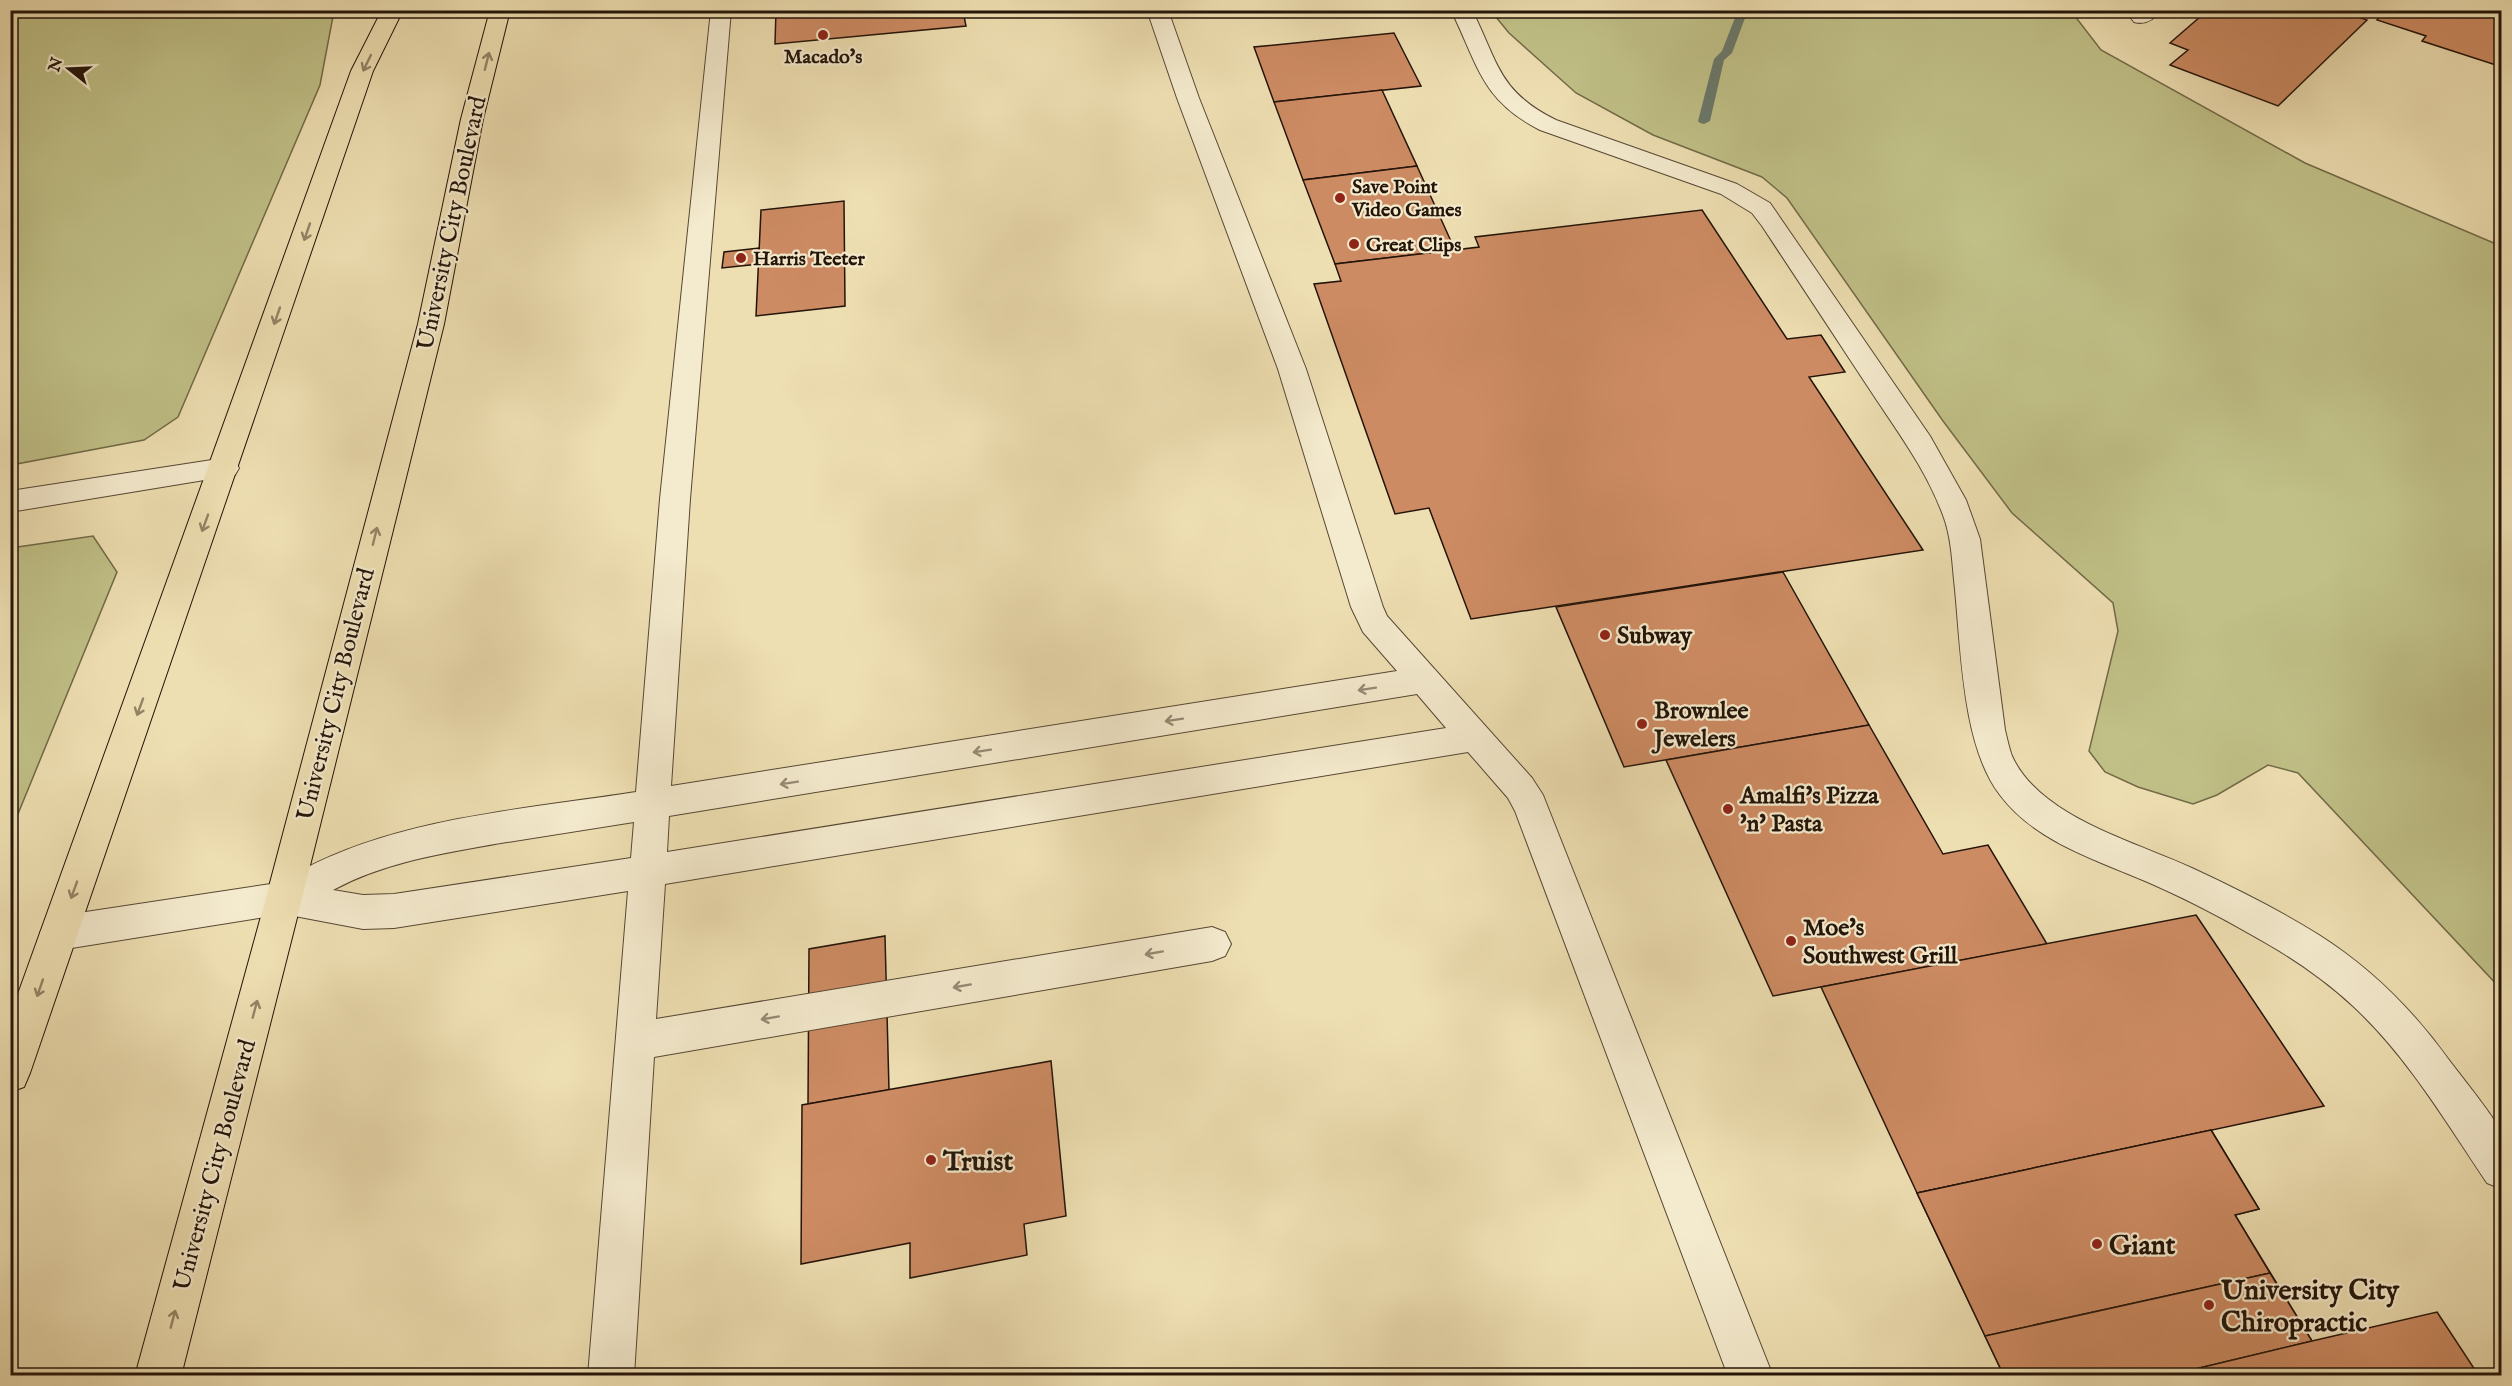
<svg xmlns="http://www.w3.org/2000/svg" width="2512" height="1386" viewBox="0 0 2512 1386" font-family="'IM FELL English',serif">
  <style>
    .green { fill: #c0c087; stroke: #726a48; stroke-width: 1.5 }
    .lines { fill: none; stroke-linecap: round; stroke-linejoin: round }
    .stream { fill: #6a796b; fill-rule: evenodd }
    .building { fill: #cd8b63; stroke: #231409; stroke-width: 1.5 }
    .lane-casing { stroke: #564733; stroke-width: 2 }
    .street-casing { stroke: #564733; stroke-width: 2 }
    .primary-casing { stroke: #231409; stroke-width: 2 }
    .lane { fill: #f4eacd; fill-rule: evenodd }
    .street { fill: #f4eacd; fill-rule: evenodd }
    .primary { fill: #eedfb2; fill-rule: evenodd }
    .oneway { stroke: #938466 }
    .oneway2 { stroke: #968a75 }
    .poi-dot { fill: #8f2418; stroke: #f4eacd; stroke-width: 2 }
    .labels { text-anchor: middle; stroke-width: 4.5; stroke-linejoin: round; paint-order: stroke }
    .far-poi-label { font-size: 20px; font-weight: bold; fill: #231409; stroke: #f4eacd; text-anchor: start }
    .street-label { font-size: 24px; fill: #231409; stroke: #f4eacd }
    .poi-label { font-size: 24px; font-weight: bold; fill: #231409; stroke: #f4eacd; text-anchor: start }
    .near-poi-label { font-size: 28px; font-weight: bold; fill: #231409; stroke: #f4eacd; text-anchor: start }
  </style>
  <rect width="100%" height="100%" fill="#eedfb2"/>
  <filter id="stains"><feTurbulence type="fractalNoise" baseFrequency=".00333" numOctaves="4"/><feColorMatrix values="0 0 0 0 .2 0 0 0 0 .09 0 0 0 0 .02 0 0 0 .5 -.17"/></filter>
  <radialGradient id="worn" r=".72"><stop offset=".6" stop-color="#630" stop-opacity="0"/><stop offset="1" stop-color="#630" stop-opacity=".3"/></radialGradient>
  <!-- green -->
  <g class="green">
    <path d="M11 10 334 11 320 85 178 417 144 440 11 465Z"/>
    <path d="M1491 11H2071L2101 50 2305 163 2501 246V989L2298 773 2268 765 2217 795 2193 804 2138 787 2105 772 2089 751 2118 631 2113 603 2012 513 1943 421 1787 198 1762 177 1653 135 1576 93 1509 33Z"/>
    <path d="M93 536 117 572 11 831V548Z"/>
  </g>
  <g class="lines">
    <!-- stream -->
    <path class="stream" d="M1738 10H1748L1732 53 1724 60 1710 121 1704 124 1700 123 1698 121 1714 59 1722 51Z"/>
  </g>
  <!-- building -->
  <g class="building">
    <path d="M776 10H981L982 15 964 16 966 26 775 44Z"/>
    <path d="M2208 10H2339L2367 20 2278 106 2170 65 2188 50 2170 43Z"/>
    <path d="M2386 10 2502 12V67L2422 41 2426 36 2377 20Z"/>
    <path d="M1394 33 1421 86 1274 102 1254 47Z"/>
    <path d="M1382 90 1417 166 1303 180 1274 102Z"/>
    <path d="M1417 166 1455 250 1335 264 1303 180Z"/>
    <path d="M844 201 845 306 756 316 761 210Z"/>
    <path d="M1702 210 1787 339 1821 335 1845 372 1809 377 1923 550 1471 619 1429 508 1395 514 1314 284 1341 281 1335 264 1479 247 1475 237Z"/>
    <path d="M759 248V264L722 268 724 252Z"/>
    <path d="M1783 572 1869 725 1624 767 1556 607Z"/>
    <path d="M1869 725 1943 854 1988 845 2047 944 1773 996 1666 760Z"/>
    <path d="M2196 915 2324 1106 1917 1193 1821 987Z"/>
    <path d="M885 936 889 1090 808 1104 809 949Z"/>
    <path d="M1051 1061 1066 1216 1024 1224 1027 1255 910 1278V1243L801 1264 802 1105Z"/>
    <path d="M2211 1130 2259 1209 2235 1215 2312 1341 2166 1376H2004L1917 1193Z"/>
    <path d="M2211 1130 2259 1209 2235 1215 2270 1273 1985 1336 1917 1193Z"/>
    <path d="M2270 1273 2312 1341 2166 1376H2004L1985 1336Z"/>
    <path d="M2437 1312 2479 1376H2166L2312 1341Z"/>
  </g>
  <g class="lines">
    <defs>
      <g id="lane">
        <path d="M711 10H731L690 499 671 786 1397 671 1363 632 1351 607 1278 369 1177 98 1147 10H1168L1199 98 1306 369 1383 607 1387 616 1532 778 1543 795 1773 1376H1728L1515 811 1508 798 1468 752 665 884 656 1019 1212 927 1225 932 1231 944 1225 956 1212 961 654 1057 634 1376H588L628 891 394 928 363 929 284 914 271 910 266 898C273 881 288 877 304 869 403 817 527 809 636 792L660 499ZM1417 694 1446 728 667 852 669 816ZM634 822 631 858 394 894 363 895 333 890C385 862 443 853 501 843 545 836 590 829 634 822Z"/>
        <path d="M1451 10H1472C1499 64 1498 91 1556 120L1737 184 1770 203 1930 436 1966 500 1980 539 2005 730C2007 738 2009 748 2012 756 2040 818 2137 842 2194 869 2237 889 2279 910 2319 935 2371 968 2413 1010 2449 1060 2458 1072 2500 1124 2502 1134 2505 1151 2502 1171 2502 1189L2487 1183C2446 1122 2407 1056 2353 1006 2328 983 2300 963 2271 946 2232 923 2193 902 2152 884 2100 861 2036 843 2000 795 1961 745 1961 643 1954 580 1952 559 1951 538 1944 518 1928 473 1900 435 1874 396 1837 340 1800 283 1762 226L1752 213 1721 194 1540 130C1481 100 1478 65 1451 10Z"/>
      </g>
      <g id="street">
        <path d="M2138 10H2161C2154 20 2145 25 2134 22L2131 18Z"/>
        <path d="M225 458 235 461 239 468 235 475 10 512V491Z"/>
        <path d="M284 882 297 886 302 898 297 910 284 914 59 950 46 945 40 933 46 921 59 916Z"/>
      </g>
      <g id="primary">
        <path d="M382 10H403L373 71 30 1073 24 1087 10 1092V1016L351 71Z"/>
        <path d="M490 10H510L483 119 444 324 302 898 181 1376H135L266 898 418 324 461 119Z"/>
      </g>
    </defs>
    <!-- lane casing -->
    <use href="#lane" class="lane-casing"/>
    <!-- street casing -->
    <use href="#street" class="street-casing"/>
    <!-- primary casing -->
    <use href="#primary" class="primary-casing"/>
    <!-- lane -->
    <use href="#lane" class="lane"/>
    <!-- street -->
    <use href="#street" class="street"/>
    <!-- primary -->
    <use href="#primary" class="primary"/>
  </g>
  <!-- one-way arrows -->
  <defs><path id="oneway-shaft" d="M-6 0H5M1.5-3L5.5 0L1.5 3" fill="none" stroke-width="1.6" stroke-linecap="round" stroke-linejoin="round" transform="scale(1.5)"/></defs>
  <g class="oneway">
    <use href="#oneway-shaft" transform="translate(487 61) rotate(-76)"/>
    <use href="#oneway-shaft" transform="translate(367 63) rotate(116)"/>
    <use href="#oneway-shaft" transform="translate(307 232) rotate(109)"/>
    <use href="#oneway-shaft" transform="translate(277 316) rotate(109)"/>
    <use href="#oneway-shaft" transform="translate(205 523) rotate(110)"/>
    <use href="#oneway-shaft" transform="translate(375 536) rotate(-76)"/>
    <use href="#oneway-shaft" transform="translate(140 707) rotate(110)"/>
    <use href="#oneway-shaft" transform="translate(74 890) rotate(110)"/>
    <use href="#oneway-shaft" transform="translate(40 988) rotate(109)"/>
    <use href="#oneway-shaft" transform="translate(255 1009) rotate(-75)"/>
    <use href="#oneway-shaft" transform="translate(173 1319) rotate(-75)"/>
  </g>
  <g class="oneway2">
    <use href="#oneway-shaft" transform="translate(1367 689) rotate(171)"/>
    <use href="#oneway-shaft" transform="translate(1174 720) rotate(171)"/>
    <use href="#oneway-shaft" transform="translate(982 751) rotate(171)"/>
    <use href="#oneway-shaft" transform="translate(789 783) rotate(171)"/>
    <use href="#oneway-shaft" transform="translate(1154 953) rotate(170)"/>
    <use href="#oneway-shaft" transform="translate(962 986) rotate(170)"/>
    <use href="#oneway-shaft" transform="translate(770 1018) rotate(170)"/>
  </g>
  <!-- markers -->
  <g class="poi-dot">
    <circle cx="823" cy="35" r="6"/>
    <circle cx="1340" cy="198" r="6"/>
    <circle cx="1354" cy="244" r="6"/>
    <circle cx="741" cy="258" r="6"/>
    <circle cx="1605" cy="635" r="6"/>
    <circle cx="1642" cy="724" r="6"/>
    <circle cx="1728" cy="809" r="6"/>
    <circle cx="1791" cy="941" r="6"/>
    <circle cx="931" cy="1160" r="6"/>
    <circle cx="2097" cy="1244" r="6"/>
    <circle cx="2209" cy="1305" r="6"/>
  </g>
  <g class="labels">
    <!-- far-poi labels -->
    <g class="far-poi-label">
      <text x="823" y="63" text-anchor="middle">Macado's</text>
      <text x="1352" y="193">Save Point<tspan x="1352" dy="23">Video Games</tspan></text>
      <text x="1366" y="251">Great Clips</text>
      <text x="753" y="265">Harris Teeter</text>
    </g>
    <!-- street labels -->
    <g class="street-label">
      <text transform="translate(451 223) rotate(-78)" y="8">University City Boulevard</text>
      <text transform="translate(335 694) rotate(-76)" y="8">University City Boulevard</text>
      <text transform="translate(214 1165) rotate(-75)" y="8">University City Boulevard</text>
    </g>
    <!-- poi labels -->
    <g class="poi-label">
      <text x="1617" y="643">Subway</text>
      <text x="1654" y="718">Brownlee<tspan x="1654" dy="28">Jewelers</tspan></text>
      <text x="1740" y="803">Amalfi's Pizza<tspan x="1740" dy="28">'n' Pasta</tspan></text>
      <text x="1803" y="935">Moe's<tspan x="1803" dy="28">Southwest Grill</tspan></text>
    </g>
    <!-- near-poi labels -->
    <g class="near-poi-label">
      <text x="943" y="1170">Truist</text>
      <text x="2109" y="1254">Giant</text>
      <text x="2221" y="1299">University City<tspan x="2221" dy="32">Chiropractic</tspan></text>
    </g>
  </g>
  <!-- margin -->
  <rect width="2512" height="1386" fill="none" stroke="#eedfb2" stroke-width="36"/>
  <rect x="12" y="12" width="2488" height="1362" fill="none" stroke="#231409" stroke-width="3"/>
  <rect x="18" y="18" width="2476" height="1350" fill="none" stroke="#231409" stroke-width="1.5"/>
  <!-- north arrow -->
  <g transform="translate(69 69) rotate(288)" stroke="#f4eacd" stroke-width="4.5" paint-order="stroke">
  <path d="M0-4.5L10 22L0 15L-10 22Z" fill="#231409"/>
  <text y="-9" font-size="16" font-weight="bold" text-anchor="middle" fill="#231409">N</text>
  </g>
  <rect width="100%" height="100%" filter="url(#stains)"/>
  <rect width="100%" height="100%" fill="url(#worn)"/>
</svg>
